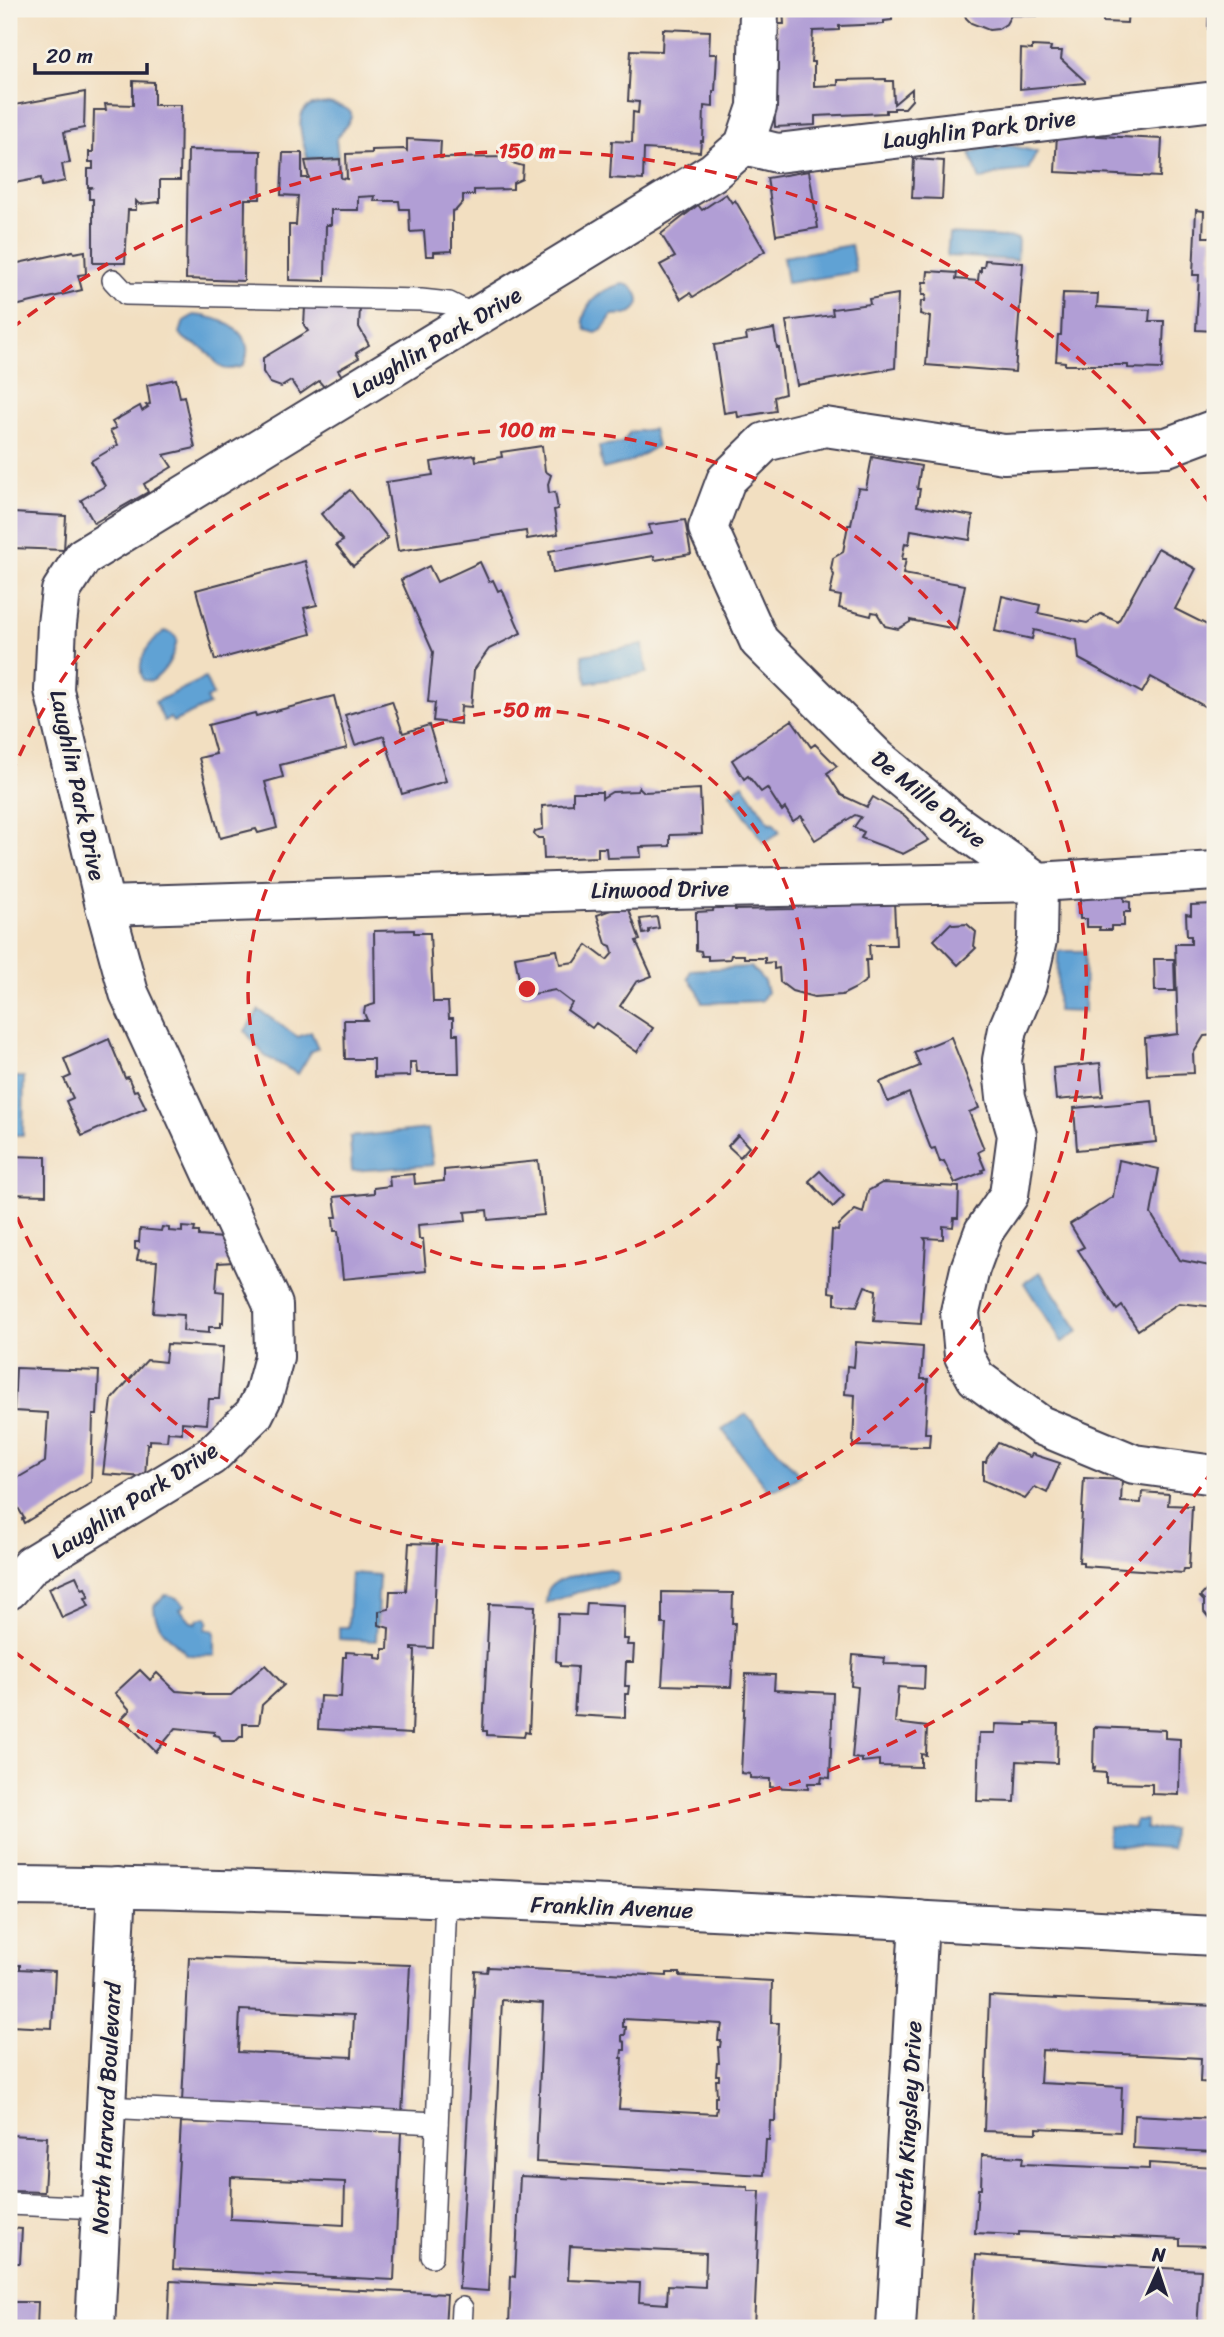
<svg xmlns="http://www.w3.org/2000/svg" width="1224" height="2337" viewBox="0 0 1224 2337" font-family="Sriracha,sans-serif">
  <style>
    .water { fill: #61a2d4; stroke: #426288; stroke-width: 2 }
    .building { fill: #b19ed5; fill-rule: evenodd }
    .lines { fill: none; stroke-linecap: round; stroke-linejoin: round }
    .service-casing { stroke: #413e4f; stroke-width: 24 }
    .minor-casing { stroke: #413e4f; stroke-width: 42 }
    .tertiary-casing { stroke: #413e4f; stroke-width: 42 }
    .service { stroke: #fff; stroke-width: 21 }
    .minor { stroke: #fff; stroke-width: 38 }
    .tertiary { stroke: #fff; stroke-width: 38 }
    .ring { fill: none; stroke: #d62828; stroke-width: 3.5; stroke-dasharray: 12 9 }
    .labels { text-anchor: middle; stroke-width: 7; stroke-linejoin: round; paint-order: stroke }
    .street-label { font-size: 23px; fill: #22223b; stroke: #f7f3e8 }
    .centre { fill: #d62828; stroke: #f7f3e8; stroke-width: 3.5 }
    .ring-label { font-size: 21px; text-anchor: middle; font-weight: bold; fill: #d62828; stroke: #f7f3e8; stroke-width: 7; stroke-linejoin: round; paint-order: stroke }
  </style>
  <rect width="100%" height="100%" fill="#f7f3e8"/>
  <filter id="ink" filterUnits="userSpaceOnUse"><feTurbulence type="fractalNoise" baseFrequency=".0143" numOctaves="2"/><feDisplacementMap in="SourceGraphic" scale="14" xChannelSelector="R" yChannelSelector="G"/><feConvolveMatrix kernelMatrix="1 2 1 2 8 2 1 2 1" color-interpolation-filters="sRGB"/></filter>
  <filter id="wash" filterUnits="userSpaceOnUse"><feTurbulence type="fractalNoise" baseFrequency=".00686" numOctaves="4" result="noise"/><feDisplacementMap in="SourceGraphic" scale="28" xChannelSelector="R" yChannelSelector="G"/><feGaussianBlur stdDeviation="1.57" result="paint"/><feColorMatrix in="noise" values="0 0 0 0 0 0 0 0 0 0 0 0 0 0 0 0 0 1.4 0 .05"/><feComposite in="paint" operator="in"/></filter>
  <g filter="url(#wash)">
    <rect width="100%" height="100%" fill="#f2dfc1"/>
    <!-- water -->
    <g class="water">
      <path d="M328 103C366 111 349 119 336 140L338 157 308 159C304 146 292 113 310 106 315 104 323 104 328 103Z"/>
      <path d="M1004 144 1037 152 1028 170 1000 173 980 180 970 153 992 145 997 149 1001 148Z"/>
      <path d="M949 234 1018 238 1017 260 947 256Z"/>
      <path d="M851 245 856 272 787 283 783 257Z"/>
      <path d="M623 284C637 285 647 305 630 313 625 315 618 314 612 315L602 330 596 333 586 330 583 320C587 300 604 288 623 284Z"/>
      <path d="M194 315C221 316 260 334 243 366 215 376 220 360 202 348 193 342 186 343 180 333L184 321Z"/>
      <path d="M653 429 657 446 630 462 603 469 599 446 622 443 630 432Z"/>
      <path d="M165 631 173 634 177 639C174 657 166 671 152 681L143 680C135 660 149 642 165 631Z"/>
      <path d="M643 645 647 673 587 683 582 655Z"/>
      <path d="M205 678 213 695 206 699 209 705 173 722 170 718 164 721 155 702Z"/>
      <path d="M743 784 770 824 773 822 780 832 764 843 730 793Z"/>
      <path d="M1058 951H1085L1084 1012 1057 1011Z"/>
      <path d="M751 967 764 981 767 992 761 1001 702 1003 698 991 688 978 691 970Z"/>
      <path d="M259 1010 298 1037 311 1032 318 1048 311 1052 298 1074 265 1056 245 1031Z"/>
      <path d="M9 1077H24L23 1135H9Z"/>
      <path d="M428 1129 433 1165 352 1171 350 1137Z"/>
      <path d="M1040 1272 1079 1331 1062 1342 1024 1283Z"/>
      <path d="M746 1414 800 1476 776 1489H767L722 1429Z"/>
      <path d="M608 1569 618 1573 617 1581C604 1587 593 1589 579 1592 568 1594 558 1600 546 1603 547 1597 546 1592 550 1587 559 1576 594 1571 608 1569Z"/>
      <path d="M351 1573 379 1575 376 1641 339 1639V1627H348Z"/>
      <path d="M165 1595C174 1596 178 1598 185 1605L180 1609 192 1622 196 1623 198 1619 206 1617 208 1621 205 1629 215 1631V1656L188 1655C174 1641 154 1628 154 1606Z"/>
      <path d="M1135 1820H1146V1829H1172L1171 1849 1108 1845V1826L1134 1828Z"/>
    </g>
    <g id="blocks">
      <!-- building -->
      <g class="building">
        <path d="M783 9 892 11V20L884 21V24L839 26V30L813 31 811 62H814V86L838 85V80L886 79V81H893L894 104 912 89V100L905 108H894V110H886V113L815 116V125L775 127 773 74 778 73 777 24H784Z"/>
        <path d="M963 9H1041L1040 16 1011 15 1006 24 998 29 989 30 971 23 966 18Z"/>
        <path d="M1103 9H1128L1127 23 1103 22Z"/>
        <path d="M1146 9H1176L1175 12 1146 11Z"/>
        <path d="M1209 9H1215V29H1208Z"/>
        <path d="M663 29 710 31 709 54H717L715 91H713V107L704 106 703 141H701L700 152 644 149 643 180 610 178 612 141 632 142 633 112 638 113 639 102 628 101 631 50 662 51Z"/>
        <path d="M1032 46 1051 47 1050 51H1062L1061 59 1085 81V83L1020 89 1021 49 1032 50Z"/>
        <path d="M133 81 154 82V105H181L180 180H160V202L139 204 136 201V210H128L125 263H93V199H89V189L93 187H88V169H93V162H89V152H93L94 110H106L105 104 133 105Z"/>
        <path d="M85 92 84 128 64 132 70 163 62 164 65 181 42 186 41 178 9 184V106Z"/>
        <path d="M1057 134 1162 139 1160 177 1055 172Z"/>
        <path d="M407 139 441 141 440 158 512 157V163L523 166 522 179 513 183V189L474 190V195H463V202L456 210 452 211V251L434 252V256H426L424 231 410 232 409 209H400L399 201H374L375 196 358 197V210H331V225H326L325 281 289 280V225H296L298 196 281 195 283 153H302V178H309L305 161 340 159 341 178 347 179 346 154 372 153V150L404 149 407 151Z"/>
        <path d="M188 150 261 151 260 199H245L244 281 186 279Z"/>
        <path d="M914 159 944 161 942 199 912 198Z"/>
        <path d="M809 171 818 228 776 235 767 178Z"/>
        <path d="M726 194 732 203 735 200 765 251 693 297 690 293 681 299 660 265 675 257 661 234 698 205 702 210Z"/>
        <path d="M1196 210 1204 211 1203 237H1212L1210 271H1215V331L1196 330 1199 275H1193Z"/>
        <path d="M73 251 74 253 85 251 86 274 78 275 82 290 11 307 9 265Z"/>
        <path d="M985 260 1023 263 1015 372 926 365 930 317 920 314 921 301H925L926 295H922L923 282H927L928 271 957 273 956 279 978 281 979 271 981 272V267H984Z"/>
        <path d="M1063 293 1098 294 1097 307 1150 310 1149 321H1164L1162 369 1128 368V365H1065V362L1056 361 1058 335H1061Z"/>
        <path d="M898 294 895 368 797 385 786 321 833 315 832 309 870 304 869 299Z"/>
        <path d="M305 307H360L359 327 369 345 356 353 359 358 338 370 342 376 324 387 319 381 300 394 291 381 281 387 270 383 263 372V358L308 331 304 325Z"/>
        <path d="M774 329 777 348H779L785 394 774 397 776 411 738 417 737 411 724 413 714 345 747 340 746 334Z"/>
        <path d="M176 379 180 397 184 396 195 448 164 455 172 467 144 484 148 492 94 523 81 500 105 486 91 461 118 445 110 431 116 428 112 422 140 406 142 411 148 407 146 405 150 404 147 385Z"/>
        <path d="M542 446 545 471 551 475 548 484 549 493 555 492 558 509 554 510 558 534 527 539 526 531 398 551 386 482 433 475 431 462 475 455 476 461 502 457 501 452Z"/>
        <path d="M872 457 921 466 917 489H920L917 506 973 516 970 540 911 530 909 544 905 543 902 559H906L903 574 965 585 956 629 910 620V622L898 629 885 626 877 613 872 612 871 616 839 608 841 596 830 594 834 575 831 569 833 558 843 552 848 525H851L858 488 866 489Z"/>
        <path d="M350 490 388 538 353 566 336 545 343 541 321 514Z"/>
        <path d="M13 513 66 516 64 550 11 548Z"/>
        <path d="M685 520 691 554 655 560 654 556 553 573 549 551 651 534 649 525Z"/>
        <path d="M1158 548 1196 569 1175 609 1207 625 1213 614 1215 615V712L1151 677 1142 693 1079 659 1077 640 1034 630 1032 639 995 631 1002 596 1040 605 1038 613 1087 623 1101 614 1118 622Z"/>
        <path d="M305 561 317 605 304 608 311 634 215 660 196 590Z"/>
        <path d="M480 562 489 582 493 580 498 591 502 589 521 633 489 649 474 670 471 707 461 706 460 724 433 721 435 703 428 702 433 652 401 580 429 566 437 582Z"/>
        <path d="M334 696 347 748 280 765 283 777 265 782 277 828 258 833 256 829 220 838 199 758 216 754 208 725 255 713 256 716Z"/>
        <path d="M392 701 403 733 429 725 446 781 402 794 384 736 355 745 345 715Z"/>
        <path d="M792 720 811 747 815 744 837 766 827 773 841 795 867 807 873 797 905 816 929 840 903 854 861 838 864 832 854 827 861 817 855 815 815 840 802 820 804 819 801 816 793 821 785 808 782 811 767 788 761 792 748 776 744 779 732 760Z"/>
        <path d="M639 787 644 792 700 789 702 834 670 835V846L640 847 641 857 607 858 606 848H598V857L544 859 543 838H538L534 834 535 831 543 829 542 806 573 804V792H602V798L612 792 637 791Z"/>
        <path d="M1086 890H1123L1124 901 1130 902V912H1124V926H1111V930H1099L1100 927H1087V919H1080V915L1078 914V904H1080V900L1086 899Z"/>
        <path d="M894 902 896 945H869L870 960H866L867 980 856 988 842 995 814 997 792 991 780 982 779 968 774 969V962L765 963V958H744V955H731L730 959 708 960V956H702L701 951 696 950V912L713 911 714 906H735V910L793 909V904Z"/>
        <path d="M627 904 640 940 636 941 652 976 636 982 620 1006 653 1028 637 1052 596 1023 592 1028 567 1010 572 1003 555 990 522 996 515 957 557 950 560 964 575 962 587 945 607 960 613 953 611 946 606 944 597 915Z"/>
        <path d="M1215 904V1035L1204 1036 1193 1054 1194 1073 1147 1075 1145 1038 1178 1034 1175 944H1191V936H1187L1186 914 1191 915V905Z"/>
        <path d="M657 917 659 928 649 930V933L643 934 640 919Z"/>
        <path d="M951 923 954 925 967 924 976 932 974 946 976 948 958 965 934 940Z"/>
        <path d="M414 930V933H430L433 1002H448L449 1018H453V1034H458L459 1073H417L416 1062H410V1076L374 1077V1059H345L344 1020H367L364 1013 365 1007 375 1004 374 931Z"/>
        <path d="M1154 959H1174L1175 991H1155Z"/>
        <path d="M951 1037 979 1108 969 1112 984 1149 978 1152 985 1169 982 1170 983 1172 955 1183 944 1161 940 1162 935 1148 931 1149 909 1093 888 1102 880 1082 920 1066 914 1052Z"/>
        <path d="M109 1039 125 1078 128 1077 134 1091 137 1090 146 1108 82 1136 66 1101 73 1098 64 1079 71 1076 64 1059Z"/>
        <path d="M1100 1063 1103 1096 1056 1100 1053 1068Z"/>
        <path d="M1152 1101 1156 1142 1077 1150 1074 1108Z"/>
        <path d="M738 1135 749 1147 740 1157 728 1146Z"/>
        <path d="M9 1156 46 1157V1195L9 1194Z"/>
        <path d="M1119 1160 1159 1169 1151 1214 1180 1260 1215 1267V1307L1179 1303 1138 1330 1122 1306 1117 1310 1078 1250 1084 1247 1070 1224 1113 1197Z"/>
        <path d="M538 1161 544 1215 488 1220 487 1210 465 1212 466 1221 418 1225 419 1239H423L426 1271 343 1279 338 1231H334L333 1217H337L334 1197 374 1193V1188L390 1186 389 1176 414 1174 415 1184 444 1181V1170Z"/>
        <path d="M820 1171 844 1196 833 1207 809 1181Z"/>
        <path d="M882 1183 959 1187 958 1218H954L953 1227 943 1226V1239L924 1238 926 1241 921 1324 874 1321 876 1290 865 1286 857 1306 835 1304V1293L829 1292 832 1230 838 1231 839 1225 855 1210 863 1213 868 1191Z"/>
        <path d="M162 1227 169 1228V1231L182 1232V1227L195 1228 194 1232H199V1236L223 1238 233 1262 218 1263 216 1291 224 1292 223 1323 221 1322V1327H209V1333L183 1331 184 1315 153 1313 157 1261 137 1260 139 1250 135 1249V1242H139L140 1229 161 1231Z"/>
        <path d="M856 1342 923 1347 921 1379H928L925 1433H930L929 1447 853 1446 855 1395 845 1394 847 1366 854 1367Z"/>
        <path d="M167 1344 223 1347 219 1399H209L207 1424 182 1422V1433L168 1432 167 1441 150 1440V1444H147L145 1477 103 1474 112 1399 147 1360 165 1362Z"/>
        <path d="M16 1368 99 1371 97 1415H93L91 1482 24 1523 22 1519 24 1518 9 1492V1483L45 1462 48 1413 14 1411Z"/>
        <path d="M998 1443 1030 1457 1032 1454 1060 1463 1047 1493 1035 1487 1025 1499 983 1480V1462H986L987 1458Z"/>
        <path d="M1084 1478 1122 1480 1121 1502 1141 1503 1142 1492 1169 1494 1168 1505 1192 1506 1189 1569H1184L1183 1573 1083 1566V1562H1079Z"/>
        <path d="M409 1543 437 1544 433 1648 412 1647V1650H415L412 1734 318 1729 320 1696 341 1697 343 1657H346V1652L376 1654V1658L383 1659V1649H388L389 1628 379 1625V1611L389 1609 390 1591H406Z"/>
        <path d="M76 1576 82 1589 85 1588 89 1597 85 1598 89 1606 62 1618 49 1588Z"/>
        <path d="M1215 1581V1617L1209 1618 1204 1612V1601L1200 1597Z"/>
        <path d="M662 1592 733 1593 732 1623H735L731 1687 662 1685 666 1624H662Z"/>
        <path d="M587 1603 624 1605 623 1639H628L627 1645H634L633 1662H626L625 1686H629L628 1694H625V1718L574 1715 577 1667 560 1666V1662L556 1661 558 1614 586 1615Z"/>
        <path d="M489 1604 535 1606 529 1733 525 1732 524 1737 487 1735V1731H483Z"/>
        <path d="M853 1655 885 1658 884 1664 925 1665 924 1689 898 1687 895 1723 927 1727 926 1755 921 1754V1767L879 1766V1760L862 1762V1759L852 1758 858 1687 851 1686Z"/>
        <path d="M265 1665 284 1685 262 1705 259 1724H243V1737H240L236 1741H222L219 1736 214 1735V1732L176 1728 156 1752 122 1718 130 1710 115 1693 140 1670 150 1680 157 1673 176 1691 203 1693V1695H231Z"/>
        <path d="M746 1674 775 1675 774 1690 833 1693 830 1778 822 1777 821 1783H808V1789L770 1787V1779L750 1778V1774L741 1773Z"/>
        <path d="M1026 1723 1058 1724 1057 1763 1017 1761 1015 1802 977 1801 979 1733H995L996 1724 1026 1725Z"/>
        <path d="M1094 1727 1165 1730V1738L1180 1739 1179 1795 1152 1794V1784L1106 1783V1773L1094 1772 1095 1767 1093 1768Z"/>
        <path d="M189 1957 410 1965 402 2114 182 2102ZM240 2010 354 2015 352 2057 238 2052Z"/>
        <path d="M9 1965H20V1969L55 1971 52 2028 9 2026Z"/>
        <path d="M488 1967 667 1976V1973H680V1976L772 1981 771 2023H779L775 2121H770L769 2140H766L764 2175 536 2162 543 2003 502 2000 488 2291 459 2289 475 1971 487 1972ZM623 2019 722 2024 721 2031 719 2030 718 2040H721L720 2047H718L719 2063H717L716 2075H719V2080H716L717 2097H715V2107H717L716 2114 619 2109 623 2058H621L622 2050H625V2042L622 2041V2035H625L626 2027H623Z"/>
        <path d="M989 1996 1215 2006V2083L1200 2082 1201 2058 1042 2050 1040 2083 1122 2087 1120 2132 1037 2128V2133L984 2131Z"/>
        <path d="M1134 2115 1215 2119V2152L1133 2148Z"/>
        <path d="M210 2120 372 2127V2131L401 2132 394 2280 173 2269 181 2122 210 2123ZM231 2177 345 2182 344 2225 230 2219Z"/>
        <path d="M9 2135 47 2137 44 2192 9 2191Z"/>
        <path d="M982 2155 1023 2157 1022 2164 1149 2169V2163L1215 2167 1213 2246 1180 2245V2239L1019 2232V2235L975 2233 978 2189H981Z"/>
        <path d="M520 2176 748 2187V2191H760L754 2328H512V2325H509L511 2276 515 2277ZM570 2246 706 2253 705 2287 668 2285 667 2304 639 2302 640 2283 568 2280Z"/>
        <path d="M9 2228 22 2229 20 2263H9Z"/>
        <path d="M976 2255 1087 2264 1201 2270 1197 2328H972Z"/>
        <path d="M170 2281 447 2294 445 2328H168Z"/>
        <path d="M9 2302H38L37 2328H9Z"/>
      </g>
    </g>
  </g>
  <g filter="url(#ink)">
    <use href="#blocks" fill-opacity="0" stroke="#413e4f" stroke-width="2"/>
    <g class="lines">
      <defs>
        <g id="service">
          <path d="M113 280 126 294 421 300 449 303 477 317"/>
          <path d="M105 2107 437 2123"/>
          <path d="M9 2204 101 2208"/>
          <path d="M432 2256 446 1899"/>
          <path d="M461 2328 462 2308"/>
        </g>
        <g id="minor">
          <path d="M744 145 777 153 1215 101"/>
          <path d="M1215 429 1167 447 1004 454 825 427 765 442 726 480 708 528 759 641 877 758 956 824 1038 882 1037 940 1027 984 1008 1029 1002 1060 1006 1097 1017 1135 1009 1195 984 1231 970 1269 960 1312 964 1356 976 1378 1040 1425 1134 1464 1215 1475"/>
          <path d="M105 906 617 890 1038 882 1215 871"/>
          <path d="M9 1590 31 1565 211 1456 254 1414 264 1394 274 1357 273 1305 129 993 105 906 54 690 57 624 61 591 83 557 713 172 744 145 757 107 759 9"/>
          <path d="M95 2328 117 1887"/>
          <path d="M896 2328 919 1920"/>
        </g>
        <path id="tertiary" d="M9 1886C411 1890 813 1916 1215 1936"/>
      </defs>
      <!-- service casing -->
      <use href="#service" class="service-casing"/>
      <!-- minor casing -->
      <use href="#minor" class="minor-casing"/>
      <!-- tertiary casing -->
      <use href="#tertiary" class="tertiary-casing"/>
      <!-- service -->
      <use href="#service" class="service"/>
      <!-- minor -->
      <use href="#minor" class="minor"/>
      <!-- tertiary -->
      <use href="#tertiary" class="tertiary"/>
    </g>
  </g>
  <!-- distance rings -->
  <g class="ring">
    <circle cx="527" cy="989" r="279"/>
    <path d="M11 775A559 559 0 1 1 11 1203"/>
    <path d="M1213 1470A838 838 0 0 1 11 1649M11 329A838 838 0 0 1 1213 508"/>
  </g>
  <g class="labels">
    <!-- street labels -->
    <g class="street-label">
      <text transform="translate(979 129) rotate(-7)" y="8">Laughlin Park Drive</text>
      <text transform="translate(436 342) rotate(-31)" y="8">Laughlin Park Drive</text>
      <text transform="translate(78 785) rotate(78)" y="8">Laughlin Park Drive</text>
      <text transform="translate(929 799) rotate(39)" y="8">De Mille Drive</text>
      <text transform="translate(660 889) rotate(-1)" y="8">Linwood Drive</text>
      <text transform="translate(134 1500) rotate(-33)" y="8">Laughlin Park Drive</text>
      <text transform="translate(612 1907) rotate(2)" y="8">Franklin Avenue</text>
      <text transform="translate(106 2108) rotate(-87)" y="8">North Harvard Boulevard</text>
      <text transform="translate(908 2124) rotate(-87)" y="8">North Kingsley Drive</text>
    </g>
  </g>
  <circle cx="527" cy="989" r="10" class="centre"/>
  <g class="ring-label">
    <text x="527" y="158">150 m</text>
    <text x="527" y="437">100 m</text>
    <text x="527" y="717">50 m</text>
  </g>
  <!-- margin -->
  <rect width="1224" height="2337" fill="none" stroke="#f7f3e8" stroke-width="35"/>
  <!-- north arrow -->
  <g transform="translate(1158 2271) rotate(3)" stroke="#f7f3e8" stroke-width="5" paint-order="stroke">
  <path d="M0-5L12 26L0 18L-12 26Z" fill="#22223b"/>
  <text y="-10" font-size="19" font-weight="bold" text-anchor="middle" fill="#22223b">N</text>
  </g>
  <!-- scale -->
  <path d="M35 63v10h112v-10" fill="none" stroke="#22223b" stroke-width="3.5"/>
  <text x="46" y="63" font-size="21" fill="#22223b" stroke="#f7f3e8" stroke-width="5" paint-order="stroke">20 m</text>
</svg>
